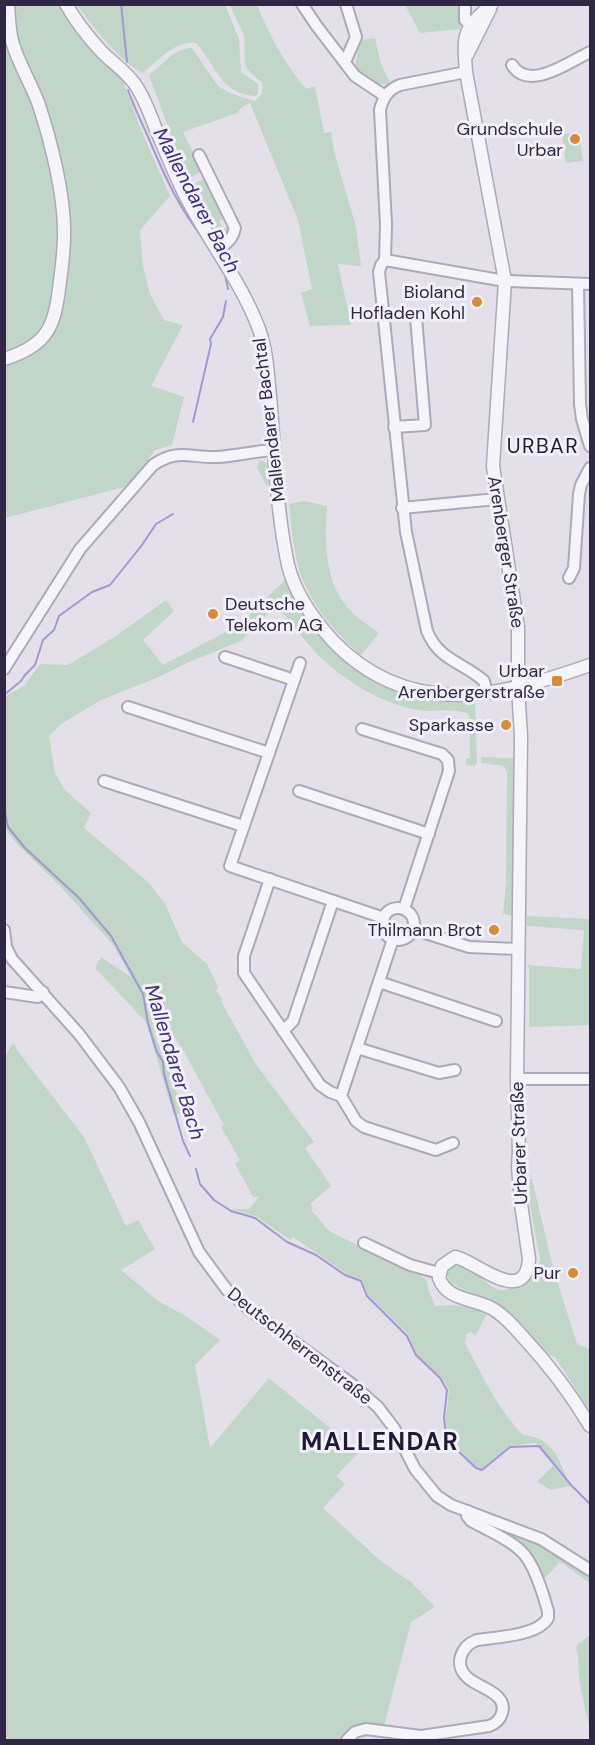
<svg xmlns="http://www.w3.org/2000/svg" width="595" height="1745" viewBox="0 0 595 1745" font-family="'DM Sans',sans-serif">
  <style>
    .green { fill: #c1d5c9 }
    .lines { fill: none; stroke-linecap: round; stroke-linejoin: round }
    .stream { stroke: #a299cd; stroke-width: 2 }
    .minor-casing { stroke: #ada9b8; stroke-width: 14 }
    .tertiary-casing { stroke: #ada9b8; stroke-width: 15 }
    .minor { stroke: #f5f4f8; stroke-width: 10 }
    .tertiary { stroke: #f5f4f8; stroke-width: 12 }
    .poi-dot { fill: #d88b3d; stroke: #f2f0f8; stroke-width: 2 }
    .labels { text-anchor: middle; stroke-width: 6; stroke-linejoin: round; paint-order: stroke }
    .poi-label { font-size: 18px; fill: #302843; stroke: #f2f0f8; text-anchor: end }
    .street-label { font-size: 18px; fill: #302843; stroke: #f2f0f8 }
    .water-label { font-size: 20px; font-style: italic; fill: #3e2e7a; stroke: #f2f0f8 }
    .quarter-label { font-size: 21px; letter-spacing: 1.5px; fill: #221a34; stroke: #f2f0f8 }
    .district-label { font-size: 24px; font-weight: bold; letter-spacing: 1.5px; fill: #221a34; stroke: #f2f0f8 }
  </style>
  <rect width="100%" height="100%" fill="#e3e0ea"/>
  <!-- green -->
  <g class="green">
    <path d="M4 5H59L84 39 122 78 141 130 170 196 140 230 143 267 150 294 164 320 183 325 151 386 184 397 172 445 155 450 128 486 5 518Z"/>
    <path d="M77 5H225L239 39 241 72 258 84V94L255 96C220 94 216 64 196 43 174 41 159 60 143 73 119 61 93 27 77 5Z"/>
    <path d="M230 5H257C270 36 284 63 306 89L315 86 324 133 331 132 334 151 356 227 361 266 338 264 351 325 310 326 301 293 312 289 298 220 250 103 242 107 237 113 183 132 201 168 200 172 190 178 193 184 202 180H207L225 218 219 221 223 229 229 226 230 233 224 238 201 206 191 189 149 75C161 66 176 47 192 48L218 86 230 93 255 101C262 96 263 91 262 83L248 70 245 64 244 36Z"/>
    <path d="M405 5H459L460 29 420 33Z"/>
    <path d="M375 38 381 64 390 83C375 86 363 80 355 67L360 40Z"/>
    <path d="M579 132 583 161 566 163 562 134Z"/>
    <path d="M260 460 269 464 272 476 267 487 257 467Z"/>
    <path d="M304 501 327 506C325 545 323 587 356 616 363 622 371 627 379 633L361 655C336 634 314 608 302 578 293 555 292 528 289 504Z"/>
    <path d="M285 575C307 631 355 683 415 698 435 703 455 702 475 700L477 763 474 766 466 765V758H470V718L467 713C449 708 430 713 412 709 375 700 336 676 311 647 299 635 291 620 278 609L283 604 280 601 241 641 189 662 161 676 101 700 61 724 49 736 55 773 65 790 91 813 84 828 149 883 165 904 182 942 207 964 218 987 216 991 222 998 221 1001 255 1063 314 1142 305 1148 331 1186 311 1203 312 1211 329 1231 412 1273 419 1274 427 1281C427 1289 432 1297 435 1306L451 1305 479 1308 488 1312 475 1336 470 1331 466 1335 465 1343C482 1375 497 1408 523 1435 551 1437 557 1455 567 1478L539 1445 535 1443 509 1446 481 1469 476 1467 459 1450 451 1446 448 1442 446 1418 449 1389 441 1377 417 1355 408 1334 368 1295 362 1280 347 1274 293 1237 290 1240 257 1217 232 1209H249L259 1197H253L235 1164 240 1160 221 1127 224 1125 182 1048 165 1025 154 1033 184 1111 174 1116 146 1022 95 968 101 957 131 977 114 946 61 887 17 844 7 831 4 825V697L24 686 40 664 68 665 116 636 166 600 174 611 143 640 163 665 239 625 284 581Z"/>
    <path d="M481 757 514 758 512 916 503 914 506 882 507 772 504 766 481 763Z"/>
    <path d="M527 916 590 919V1025L529 1027V968L527 965 581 969 584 930 527 926Z"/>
    <path d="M13 1043 20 1054 84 1137 126 1226 138 1220 155 1249 121 1270 158 1301 184 1315 220 1340 195 1365 210 1448 269 1378 359 1452 336 1476 345 1484 323 1508 383 1563 411 1582 435 1607 411 1622 384 1726C366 1723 351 1722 341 1740H5L4 1058Z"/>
    <path d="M528 1179H532L553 1268 577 1344 590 1349V1411L555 1357 546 1355 492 1302 450 1283 447 1274 449 1268C472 1254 483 1292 505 1290 516 1288 529 1276 539 1271L540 1258 530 1206Z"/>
    <path d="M553 1466 570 1486 551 1490 537 1482Z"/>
    <path d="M475 1517 536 1543 590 1575V1583L560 1562 542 1581 534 1560Z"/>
    <path d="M590 1635V1729C586 1711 581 1694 579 1677 578 1667 580 1658 576 1648L578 1644Z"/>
  </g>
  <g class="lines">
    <!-- stream -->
    <g class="stream">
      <path d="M121 4 127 62"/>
      <path d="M128 90C135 110 144 127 152 146 166 179 180 209 202 237"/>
      <path d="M225 275 228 289"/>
      <path d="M193 422 211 344 210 339 223 317 226 301"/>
      <path d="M4 695 21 681 25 675 35 665 43 640 54 630 59 616 92 592 110 585 142 545 156 524 173 514"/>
      <path d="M4 808 8 827 25 848 79 898 111 936 143 994 148 1023 156 1050 163 1062 164 1074 183 1141 190 1156"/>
      <path d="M196 1169 200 1184 214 1200 231 1211 255 1218 287 1242 316 1255 345 1275 361 1281 367 1296 407 1336 416 1355 440 1378 447 1390 444 1418 447 1442 451 1448 458 1451 476 1468 482 1470 510 1447 539 1446 571 1485 590 1504"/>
    </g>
    <defs>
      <g id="minor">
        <path d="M302 4 316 25 355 76 385 96"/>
        <path d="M465 4V20L470 25"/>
        <path d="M345 62 356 37 346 4"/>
        <path d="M512 65C529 92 569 62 590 52"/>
        <path d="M466 72 400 85C388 90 383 97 380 110L386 224 385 260 381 265 379 272 406 532 427 631C439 661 463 662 484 681L487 694"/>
        <path d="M199 155 235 228C233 239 226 244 218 249"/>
        <path d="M385 260 505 281 590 284"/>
        <path d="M578 284 580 404 582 419 590 446"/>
        <path d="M394 427 425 425 416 317"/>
        <path d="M402 508 497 499"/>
        <path d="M569 578 574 568 579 494 581 485 590 468"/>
        <path d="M225 657 294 680"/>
        <path d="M300 663 230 866 384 918"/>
        <path d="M4 669 80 549 153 465C178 448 190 458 217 457 236 456 255 451 274 450"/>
        <path d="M128 707 269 753"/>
        <path d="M362 729 442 754 448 760 449 771 404 909"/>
        <path d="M104 781 243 826"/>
        <path d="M299 791 429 834"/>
        <path d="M270 879 244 956V973L320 1085 330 1092 341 1096"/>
        <circle cx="398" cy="924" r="16"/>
        <path d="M413 929 469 947 519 949"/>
        <path d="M4 930 6 947 12 959 79 1034 119 1087 139 1122 199 1252 227 1290 250 1310 353 1385 378 1407 394 1428 415 1469 437 1496 451 1505 541 1539 590 1570"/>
        <path d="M393 939 341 1096 356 1121 364 1127 436 1150 453 1143"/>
        <path d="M379 982 496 1021"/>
        <path d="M4 992 38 997 43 992"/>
        <path d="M283 1031 293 1021 333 901"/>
        <path d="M357 1048 439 1073 455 1070"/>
        <path d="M517 1079H590"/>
        <path d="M364 1243 410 1265 439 1273"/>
        <path d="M347 1740 355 1732 366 1729 421 1736 489 1726C495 1724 500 1720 502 1713 508 1693 479 1688 468 1678 453 1665 461 1646 477 1640 496 1637 538 1636 548 1618V1611C543 1594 534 1562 520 1550 507 1538 487 1530 471 1521L467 1516 468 1511"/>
      </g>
      <g id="tertiary">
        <path d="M66 4C76 22 88 37 102 52 112 62 125 71 134 83 144 96 149 112 155 127 164 148 173 170 183 191 206 238 240 279 259 329 268 354 268 381 271 407 275 460 277 514 288 565 295 594 313 619 333 641 409 720 499 697 590 665"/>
        <path d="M492 4C463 30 463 32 466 72L505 281 493 466 518 628V688L521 736 517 1079 519 1152 518 1166 521 1204 529 1259C525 1309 473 1259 455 1257L442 1266 439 1278C447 1301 475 1298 493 1309 505 1316 514 1327 523 1337 549 1365 571 1394 590 1426"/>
        <path d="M467 55 490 9"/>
        <path d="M4 359C50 345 55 324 60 281 62 266 64 250 64 235 65 196 51 142 39 105 31 83 18 63 12 41 9 29 9 17 8 4"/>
      </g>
    </defs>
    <!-- minor casing -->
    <use href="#minor" class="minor-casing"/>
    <!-- tertiary casing -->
    <use href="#tertiary" class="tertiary-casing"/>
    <!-- minor -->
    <use href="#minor" class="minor"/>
    <!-- tertiary -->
    <use href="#tertiary" class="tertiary"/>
  </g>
  <!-- markers -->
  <g class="poi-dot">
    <circle cx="575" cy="139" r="6"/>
    <circle cx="477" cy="302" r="6"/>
    <circle cx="213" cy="614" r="6"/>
    <rect x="551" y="675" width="12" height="12" rx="3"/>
    <circle cx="506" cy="725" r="6"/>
    <circle cx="494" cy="930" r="6"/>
    <circle cx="573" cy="1273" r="6"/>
  </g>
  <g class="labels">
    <!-- poi labels -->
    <g class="poi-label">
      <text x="563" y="135">Grundschule<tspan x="563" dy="21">Urbar</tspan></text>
      <text x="465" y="298">Bioland<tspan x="465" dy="21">Hofladen Kohl</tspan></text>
      <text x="225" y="610" text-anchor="start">Deutsche<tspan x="225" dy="21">Telekom AG</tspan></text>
      <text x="545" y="677">Urbar<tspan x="545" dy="21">Arenbergerstraße</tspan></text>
      <text x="494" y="731">Sparkasse</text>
      <text x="482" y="936">Thilmann Brot</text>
      <text x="561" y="1279">Pur</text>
    </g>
    <!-- street labels -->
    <g class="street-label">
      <text transform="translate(269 420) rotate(-97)" y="6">Mallendarer Bachtal</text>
      <text transform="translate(506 552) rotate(81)" y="6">Arenberger Straße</text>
      <text transform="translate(519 1143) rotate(-92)" y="6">Urbarer Straße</text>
      <text transform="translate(300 1346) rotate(38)" y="6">Deutschherrenstraße</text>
    </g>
    <!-- water labels -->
    <g class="water-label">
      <text transform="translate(197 200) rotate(62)" y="7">Mallendarer Bach</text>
      <text transform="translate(175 1062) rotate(73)" y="7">Mallendarer Bach</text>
    </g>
    <!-- quarter labels -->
    <g class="quarter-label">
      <text x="543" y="453">URBAR</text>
    </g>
    <!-- district labels -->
    <g class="district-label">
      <text x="380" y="1450">MALLENDAR</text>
    </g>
  </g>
  <!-- border -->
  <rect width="595" height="1745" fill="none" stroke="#302843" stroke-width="12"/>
</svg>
